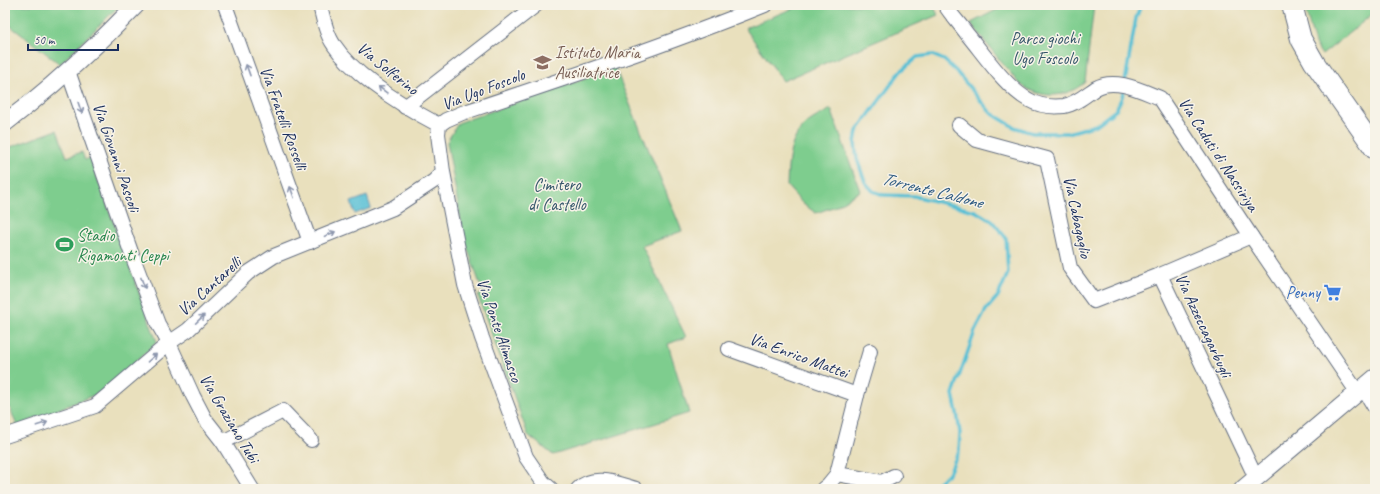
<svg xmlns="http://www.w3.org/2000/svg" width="1380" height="494" viewBox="0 0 1380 494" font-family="Caveat,sans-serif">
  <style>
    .green { fill: #7ecd8e; stroke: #4c7e76 }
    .water { fill: #58c0d5; stroke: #3a789a }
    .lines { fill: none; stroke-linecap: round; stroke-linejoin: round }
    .stream { stroke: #58c0d5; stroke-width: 3.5 }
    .minor-casing { stroke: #636d7f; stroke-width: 16 }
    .tertiary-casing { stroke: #636d7f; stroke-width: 19 }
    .secondary-casing { stroke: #636d7f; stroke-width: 22 }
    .minor { stroke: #fff; stroke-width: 14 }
    .tertiary { stroke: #fff; stroke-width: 17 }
    .secondary { stroke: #fff; stroke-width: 20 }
    .oneway { stroke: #8d97ae }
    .labels { text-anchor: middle; stroke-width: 3; stroke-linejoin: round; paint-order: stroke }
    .park-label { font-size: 17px; fill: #34566a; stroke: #f7f3e8 }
    .education-label { font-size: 17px; fill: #785e54; stroke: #f7f3e8; text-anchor: start }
    .street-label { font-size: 17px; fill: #1b2f5e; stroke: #f7f3e8 }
    .leisure-label { font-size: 17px; fill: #27864d; stroke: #f7f3e8; text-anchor: start }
    .shop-label { font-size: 17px; fill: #366cbe; stroke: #f7f3e8; text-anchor: end }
    .water-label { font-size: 18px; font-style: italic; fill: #2d5a82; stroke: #f7f3e8 }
  </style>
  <rect width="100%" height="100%" fill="#f7f3e8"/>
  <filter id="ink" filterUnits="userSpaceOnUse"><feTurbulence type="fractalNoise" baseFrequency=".025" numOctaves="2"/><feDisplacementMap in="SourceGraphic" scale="8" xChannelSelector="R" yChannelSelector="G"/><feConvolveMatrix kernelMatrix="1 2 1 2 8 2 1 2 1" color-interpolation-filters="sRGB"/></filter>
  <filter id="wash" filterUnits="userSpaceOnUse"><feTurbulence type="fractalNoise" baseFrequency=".012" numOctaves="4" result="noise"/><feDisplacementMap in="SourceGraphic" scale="16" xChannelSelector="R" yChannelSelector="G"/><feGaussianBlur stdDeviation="0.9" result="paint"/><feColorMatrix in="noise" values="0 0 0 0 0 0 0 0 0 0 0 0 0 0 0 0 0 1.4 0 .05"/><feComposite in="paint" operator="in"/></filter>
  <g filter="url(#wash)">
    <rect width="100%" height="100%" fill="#e9e0bd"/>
    <!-- green -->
    <g class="green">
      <path d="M5 5H120L60 64 5 22Z"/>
      <path d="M801 5H933L938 15 783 81 745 28Z"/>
      <path d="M1006 5H1094L1085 82C1066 99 1040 99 1020 84 1015 80 1012 74 1008 70 995 55 983 39 971 23Z"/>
      <path d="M1304 5H1375V12L1322 55 1315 44Z"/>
      <path d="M615 68 682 231 642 246 686 337 668 344 689 413 553 455 528 435 478 296 483 293 464 238 447 142 458 123Z"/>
      <path d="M831 109 860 191 836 206 816 213 803 204 787 186C788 165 788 142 804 126 811 119 822 114 831 109Z"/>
      <path d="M57 130 67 157 82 152 85 160 90 158 157 342 104 391 17 426 10 408 5 407V149Z"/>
    </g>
    <!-- water -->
    <path class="water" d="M367 196 371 208 355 214 351 202Z"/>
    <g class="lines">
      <!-- stream -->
      <g class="stream">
        <path d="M1125 82 1136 18 1141 5"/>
        <path d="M925 489 934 486 949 473 959 451 960 433 957 413 953 394 975 331 986 310 998 296 1008 273 1006 238 992 221 975 211 914 196 883 195 873 191 865 182 857 159 855 143 857 131 900 72 917 57 932 55 944 60 956 71 991 113 1014 127 1033 133H1068L1096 125 1116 110 1122 97 1124 88"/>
      </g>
    </g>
  </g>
  <g filter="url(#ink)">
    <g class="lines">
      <defs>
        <g id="minor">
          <path d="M225 5 310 242"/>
          <path d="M320 5C323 18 326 34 334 45 356 78 405 107 439 125"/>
          <path d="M945 5C951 15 960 24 967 34 983 53 1007 89 1029 100 1039 106 1053 107 1064 106 1076 104 1087 94 1096 88 1115 77 1142 91 1160 98L1251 236 1358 393"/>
          <path d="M68 71 132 255 158 324 169 343 193 396 205 419 223 442 252 489"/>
          <path d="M405 107 536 5"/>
          <path d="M959 125 977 140 1047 159 1070 268 1094 301 1160 275"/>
          <path d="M1251 236 1160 275 1256 478"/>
          <path d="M729 349 857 395"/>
          <path d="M1363 388 1375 408"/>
          <path d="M5 436 95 406 169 343 188 330 248 273 274 256 393 208 434 181 443 172"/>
          <path d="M223 442 283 411 311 440"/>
          <path d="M837 474 882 482 894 476"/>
          <path d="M551 489 543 482 526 457 482 338 465 285 443 172 438 134 439 125 446 120 462 113C564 79 666 45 765 5"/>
          <path d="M578 489C593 473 618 484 636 489"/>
          <path d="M823 489 828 485 837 474 857 395 870 351"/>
        </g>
        <g id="tertiary">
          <path d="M5 123C38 98 69 71 99 42 112 30 124 17 136 5"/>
          <path d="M1243 489 1375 378"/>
        </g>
        <path id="secondary" d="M1292 5 1301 39 1314 62 1375 149"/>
      </defs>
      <!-- minor casing -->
      <use href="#minor" class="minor-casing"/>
      <!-- tertiary casing -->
      <use href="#tertiary" class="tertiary-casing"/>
      <!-- secondary casing -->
      <use href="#secondary" class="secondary-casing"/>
      <!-- minor -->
      <use href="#minor" class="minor"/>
      <!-- tertiary -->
      <use href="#tertiary" class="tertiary"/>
      <!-- secondary -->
      <use href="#secondary" class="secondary"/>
    </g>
    <!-- one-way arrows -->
    <defs><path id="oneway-shaft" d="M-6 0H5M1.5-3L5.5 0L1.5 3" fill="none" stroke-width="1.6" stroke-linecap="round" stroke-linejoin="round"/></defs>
    <g class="oneway">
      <use href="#oneway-shaft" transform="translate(248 70) rotate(-110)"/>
      <use href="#oneway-shaft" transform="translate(383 90) rotate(-143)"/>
      <use href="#oneway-shaft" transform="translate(80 108) rotate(71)"/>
      <use href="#oneway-shaft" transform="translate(292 192) rotate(-110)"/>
      <use href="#oneway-shaft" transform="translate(330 234) rotate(-23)"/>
      <use href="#oneway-shaft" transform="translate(143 283) rotate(69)"/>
      <use href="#oneway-shaft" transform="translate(200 319) rotate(-43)"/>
      <use href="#oneway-shaft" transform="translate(152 358) rotate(-41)"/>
      <use href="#oneway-shaft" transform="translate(42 424) rotate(-18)"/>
    </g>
  </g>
  <!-- icons -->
  <defs>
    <symbol id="school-bare" viewBox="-9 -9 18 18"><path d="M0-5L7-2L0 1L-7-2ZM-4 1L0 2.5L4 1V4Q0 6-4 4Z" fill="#8d6e63" stroke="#f7f3e8" stroke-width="2.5" paint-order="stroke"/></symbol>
    <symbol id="stadium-bare" viewBox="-9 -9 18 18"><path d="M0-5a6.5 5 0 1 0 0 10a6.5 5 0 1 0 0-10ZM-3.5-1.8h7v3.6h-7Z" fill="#2e9e5b" stroke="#f7f3e8" stroke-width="2.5" paint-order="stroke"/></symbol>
    <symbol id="supermarket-bare" viewBox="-9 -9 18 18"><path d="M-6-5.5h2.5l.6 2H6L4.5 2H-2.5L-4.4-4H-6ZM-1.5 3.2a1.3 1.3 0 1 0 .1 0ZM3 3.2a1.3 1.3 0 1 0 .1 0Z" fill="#3f7fe0" stroke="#f7f3e8" stroke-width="2.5" paint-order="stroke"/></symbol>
  </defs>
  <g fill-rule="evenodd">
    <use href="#school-bare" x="530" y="50" width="25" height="25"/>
    <use href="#stadium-bare" x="52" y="232" width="25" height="25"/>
    <use href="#supermarket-bare" x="1320" y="280" width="25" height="25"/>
  </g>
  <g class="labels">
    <!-- park labels -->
    <g class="park-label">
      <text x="1045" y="44">Parco giochi<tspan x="1045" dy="20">Ugo Foscolo</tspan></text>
      <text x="557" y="190">Cimitero<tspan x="557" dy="20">di Castello</tspan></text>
    </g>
    <!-- education labels -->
    <g class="education-label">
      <text x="555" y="58">Istituto Maria<tspan x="555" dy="20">Ausiliatrice</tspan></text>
    </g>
    <!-- street labels -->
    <g class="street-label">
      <text transform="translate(388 68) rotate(39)" y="6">Via Solferino</text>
      <text transform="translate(483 89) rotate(-21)" y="6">Via Ugo Foscolo</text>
      <text transform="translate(284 118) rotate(70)" y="6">Via Fratelli Rosselli</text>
      <text transform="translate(1219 154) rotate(57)" y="6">Via Caduti di Nassiriya</text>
      <text transform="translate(117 157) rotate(71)" y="6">Via Giovanni Pascoli</text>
      <text transform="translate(1078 217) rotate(78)" y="6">Via Cabagaglio</text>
      <text transform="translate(209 286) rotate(-42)" y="6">Via Cantarelli</text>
      <text transform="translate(1204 325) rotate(65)" y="6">Via Azzeccagarbugli</text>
      <text transform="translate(500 330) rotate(71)" y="6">Via Ponte Alimasco</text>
      <text transform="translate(799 355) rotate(20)" y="6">Via Enrico Mattei</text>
      <text transform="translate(230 418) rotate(59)" y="6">Via Graziano Tubi</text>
    </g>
    <!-- leisure labels -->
    <g class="leisure-label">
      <text x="77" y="241">Stadio<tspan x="77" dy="20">Rigamonti Ceppi</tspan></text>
    </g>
    <!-- shop labels -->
    <g class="shop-label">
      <text x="1320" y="298">Penny</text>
    </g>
    <!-- water labels -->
    <g class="water-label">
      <text transform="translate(932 190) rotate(14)" y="6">Torrente Caldone</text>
    </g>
  </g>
  <!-- margin -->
  <rect width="1380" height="494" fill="none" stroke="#f7f3e8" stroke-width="20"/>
  <!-- scale -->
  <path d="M28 44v6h90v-6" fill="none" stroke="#1b2f5e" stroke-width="2"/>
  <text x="34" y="44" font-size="12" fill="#1b2f5e" stroke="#f7f3e8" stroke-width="3" paint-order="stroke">50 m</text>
</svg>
